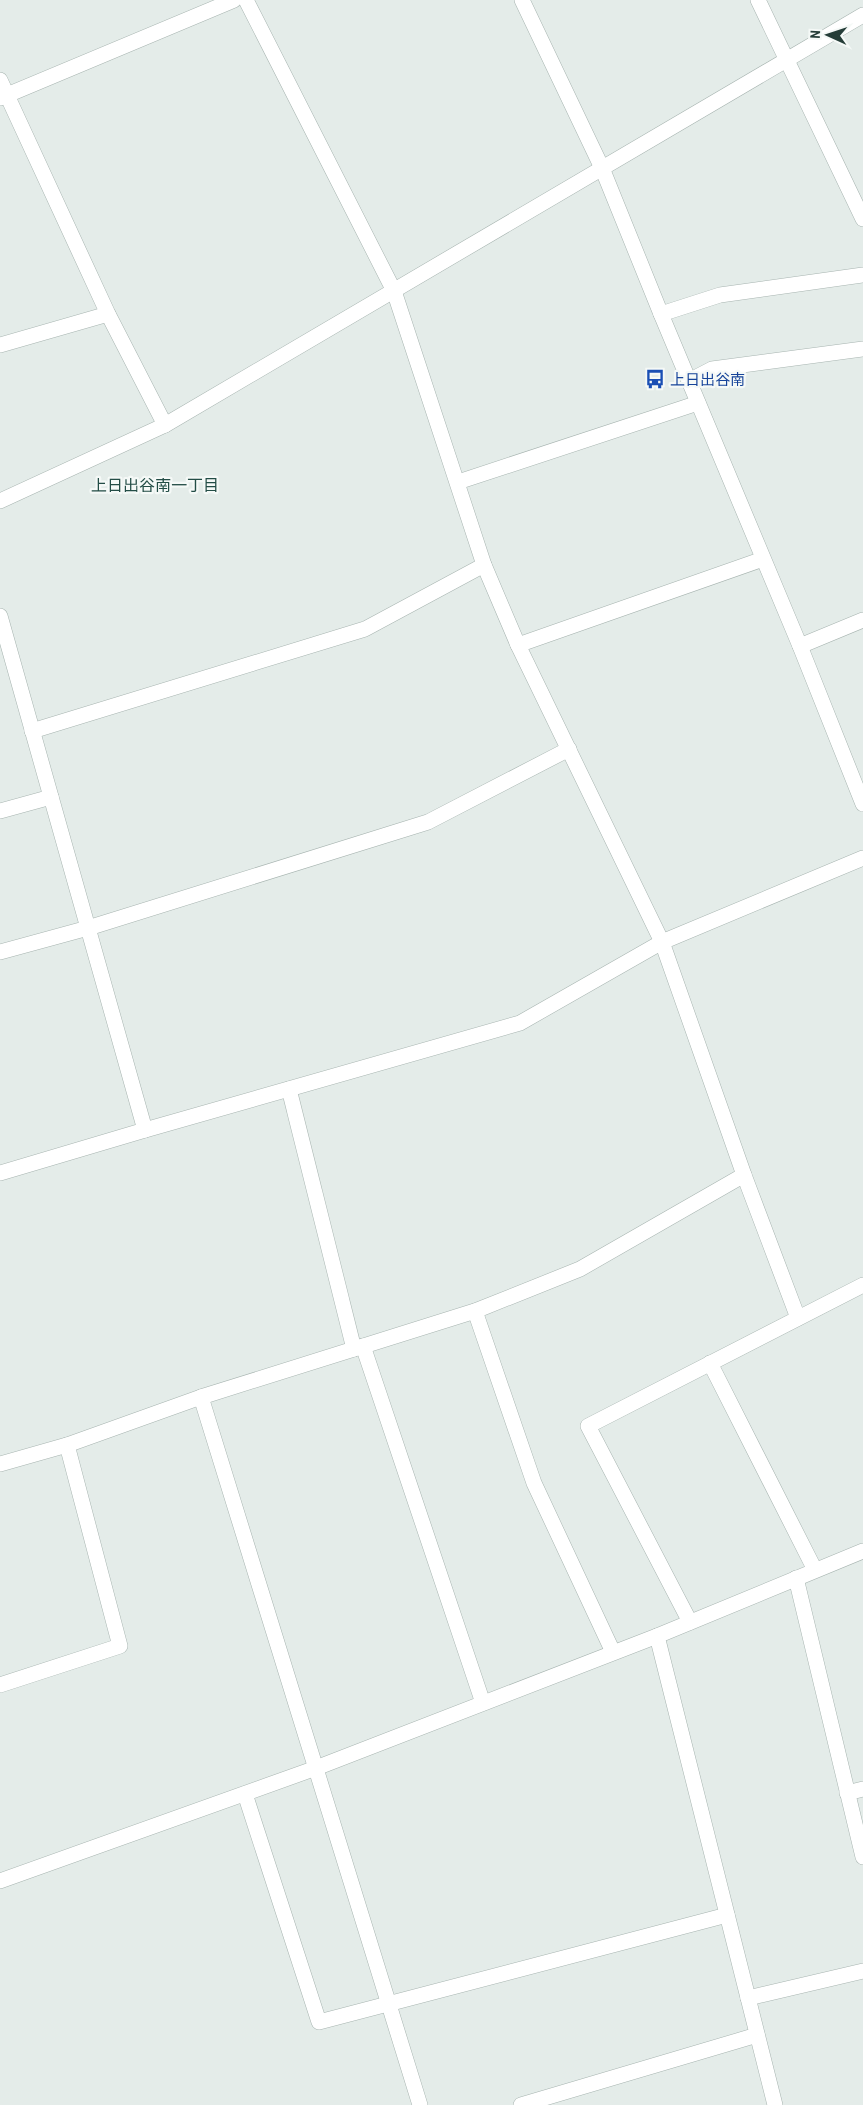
<svg xmlns="http://www.w3.org/2000/svg" width="863" height="2105" viewBox="0 0 863 2105" font-family="'Archivo Narrow','Noto Sans JP',sans-serif">
  <style>
    .lines { fill: none; stroke-linecap: round; stroke-linejoin: round }
    .service-casing { stroke: #a7b4b0; stroke-width: 16 }
    .minor-casing { stroke: #a7b4b0; stroke-width: 16 }
    .tertiary-casing { stroke: #a7b4b0; stroke-width: 16 }
    .service { stroke: #fff; stroke-width: 15 }
    .minor { stroke: #fff; stroke-width: 15 }
    .tertiary { stroke: #fff; stroke-width: 15 }
    .labels { text-anchor: middle; dominant-baseline: central; stroke-width: 4.5; stroke-linejoin: round; paint-order: stroke }
    .transit-label { font-size: 15px; fill: #164399; stroke: #f5f9f7; text-anchor: start }
    .neighbourhood-label { font-size: 16px; fill: #234d46; stroke: #f5f9f7 }
  </style>
  <rect width="100%" height="100%" fill="#e4ece9"/>
  <g class="lines">
    <defs>
      <g id="service">
        <polyline points="689,381 712,369 863,349"/>
        <polyline points="458,482 698,403"/>
        <polyline points="518,645 763,559"/>
        <polyline points="0,811 51,797"/>
      </g>
      <g id="minor">
        <polyline points="246,0 394,291 484,565 518,645 662,942 744,1175 798,1318"/>
        <polyline points="758,0 863,219"/>
        <polyline points="0,80 108,314 165,425"/>
        <polyline points="0,98 234,0"/>
        <polyline points="661,314 720,295 863,275"/>
        <polyline points="0,345 108,314"/>
        <polyline points="0,616 145,1130"/>
        <polyline points="800,646 863,620"/>
        <polyline points="32,731 365,629 484,565"/>
        <polyline points="0,952 88,928 428,822 569,749"/>
        <polyline points="289,1089 354,1349"/>
        <polyline points="0,1173 145,1130 520,1023 662,942 863,858"/>
        <polyline points="475,1311 534,1483 613,1652"/>
        <polyline points="363,1346 483,1703"/>
        <polyline points="710,1363 815,1570"/>
        <polyline points="201,1397 420,2105"/>
        <polyline points="0,1464 67,1445 201,1397 475,1311 580,1269 744,1175"/>
        <polyline points="796,1578 863,1857"/>
        <polyline points="690,1622 588,1426 863,1285"/>
        <polyline points="657,1636 775,2105"/>
        <polyline points="0,1685 120,1646 67,1445"/>
        <polyline points="847,1793 863,1789"/>
        <polyline points="245,1794 319,2022 727,1915"/>
        <polyline points="0,1881 316,1768 657,1636 863,1551"/>
        <polyline points="748,1998 863,1971"/>
        <polyline points="521,2105 757,2035"/>
      </g>
      <g id="tertiary">
        <polyline points="522,0 602,168 661,314 800,646 863,804"/>
        <polyline points="0,501 165,425 863,15"/>
      </g>
    </defs>
    <!-- service casing -->
    <use href="#service" class="service-casing"/>
    <!-- minor casing -->
    <use href="#minor" class="minor-casing"/>
    <!-- tertiary casing -->
    <use href="#tertiary" class="tertiary-casing"/>
    <!-- service -->
    <use href="#service" class="service"/>
    <!-- minor -->
    <use href="#minor" class="minor"/>
    <!-- tertiary -->
    <use href="#tertiary" class="tertiary"/>
  </g>
  <!-- icons -->
  <defs>
    <symbol id="bus-bare" viewBox="-9 -9 18 18"><path d="M-5-6H5V4H4V6H2V4H-2V6H-4V4H-5ZM-3.5-4V0h7V-4ZM-3.5 1.2v1.5H-2V1.2ZM2 1.2v1.5H3.5V1.2Z" fill="#1a4fb4" stroke="#f5f9f7" stroke-width="2.5" paint-order="stroke"/></symbol>
  </defs>
  <g fill-rule="evenodd">
    <use href="#bus-bare" x="641" y="365" width="28" height="28"/>
  </g>
  <g class="labels">
    <!-- transit labels -->
    <g class="transit-label">
      <text x="670" y="379">上日出谷南</text>
    </g>
    <!-- neighbourhood labels -->
    <g class="neighbourhood-label">
      <text x="155" y="485">上日出谷南一丁目</text>
    </g>
  </g>
  <!-- north arrow -->
  <g transform="translate(828 35) rotate(273)" stroke="#f5f9f7" stroke-width="4" paint-order="stroke">
  <path d="M0-4L9 19L0 12L-9 19Z" fill="#253d38"/>
  <text y="-8" font-size="14" font-weight="bold" text-anchor="middle" fill="#253d38">N</text>
  </g>
</svg>
